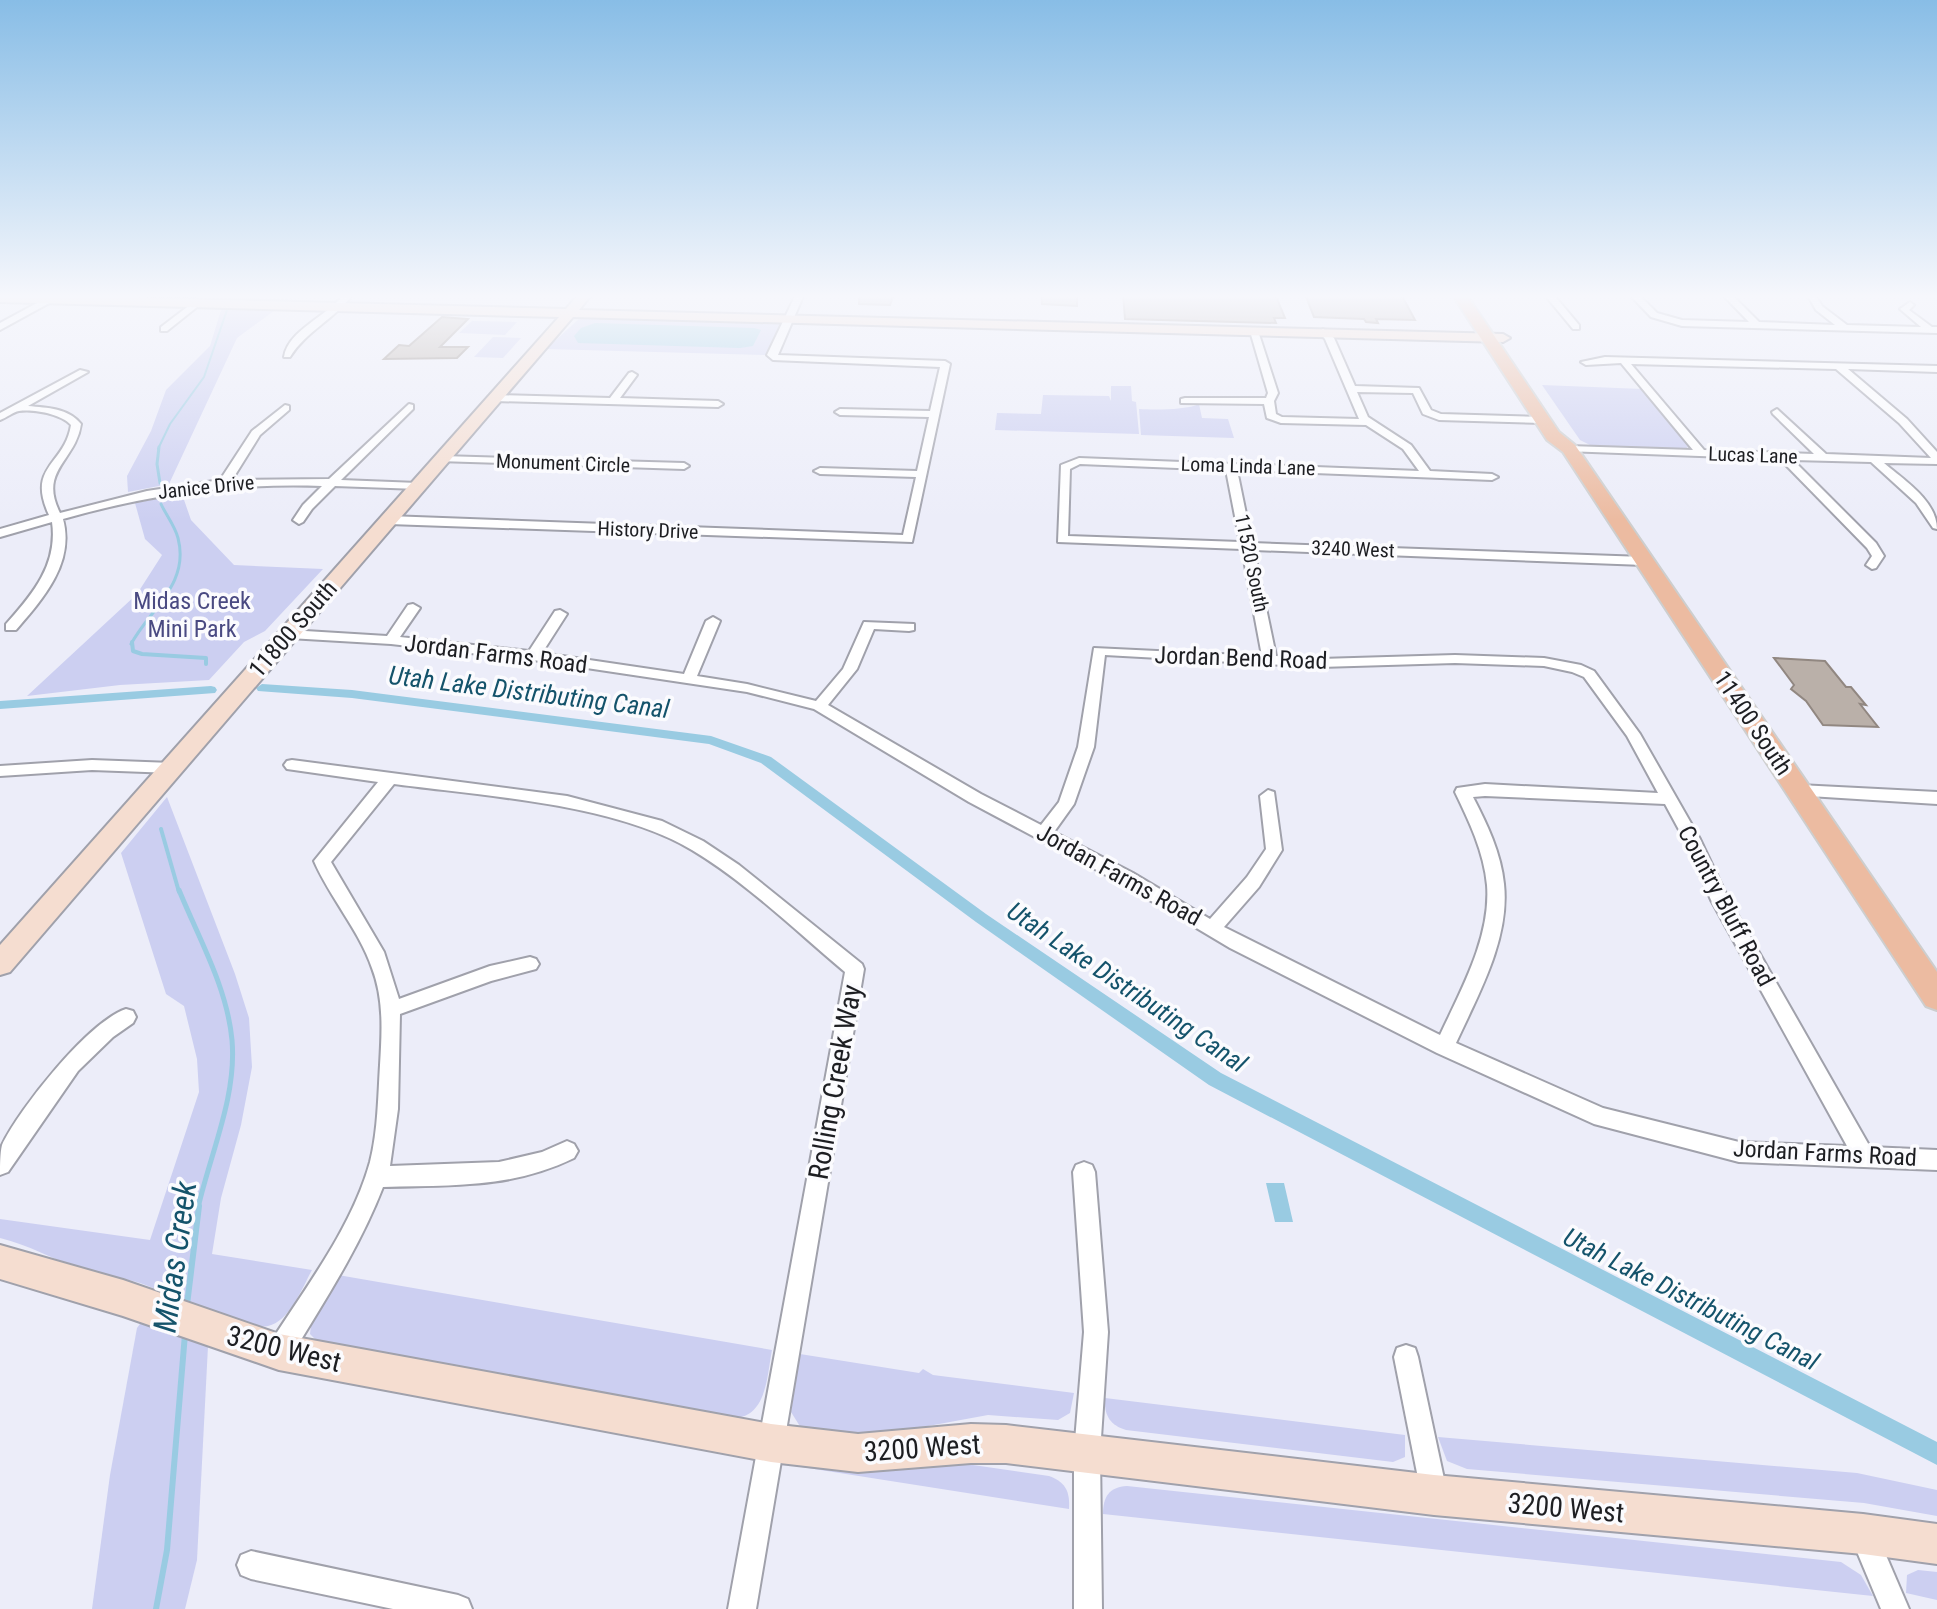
<svg xmlns="http://www.w3.org/2000/svg" width="1937" height="1609" viewBox="0 0 1937 1609" font-family="'Roboto Condensed',sans-serif">
  <style>
    .green { fill: #cccff1 }
    .water { fill: #99cbe2 }
    .lines { fill: none; stroke-linecap: round; stroke-linejoin: round }
    .stream-far4 { stroke: #99cbe2; stroke-width: 2 }
    .stream-far3 { stroke: #99cbe2; stroke-width: 3 }
    .stream-far2 { stroke: #99cbe2; stroke-width: 4 }
    .stream-far1 { stroke: #99cbe2; stroke-width: 5 }
    .stream { stroke: #99cbe2; stroke-width: 6 }
    .canal { fill: #99cbe2; fill-rule: evenodd }
    .building { fill: #bab0a9; stroke: #918781; stroke-width: 2 }
    .street-casing { stroke: #a0a1ab; stroke-width: 4 }
    .secondary-casing { stroke: #a0a1ab; stroke-width: 4 }
    .primary-casing { stroke: #cdcece; stroke-width: 4 }
    .street { fill: #fff; fill-rule: evenodd }
    .secondary { fill: #f5ddd0; fill-rule: evenodd }
    .primary { fill: #ecbba1; fill-rule: evenodd }
    .labels { text-anchor: middle; dominant-baseline: central; stroke-width: 7; stroke-linejoin: round; paint-order: stroke }
    .far-street-label { font-size: 20px; fill: #1d1e22; stroke: #fbfbfe }
    .park-label { font-size: 24px; fill: #4a4a82; stroke: #fbfbfe }
    .street-label { font-size: 24px; fill: #1d1e22; stroke: #fbfbfe }
    .water-label { font-size: 26px; font-style: italic; fill: #14536b; stroke: #fbfbfe }
    .near-street-label { font-size: 28px; fill: #1d1e22; stroke: #fbfbfe }
    .near-water-label { font-size: 32px; font-style: italic; fill: #14536b; stroke: #fbfbfe }
  </style>
  <rect width="100%" height="100%" fill="#ecedf9"/>
  <!-- green -->
  <g class="green">
    <polygon points="222,307 278,308 237,338 169,484 128,492 127,476 151,431 166,390 210,346"/>
    <polygon points="581,317 779,322 781,325 766,355 546,349"/>
    <polygon points="472,321 517,322 505,335 459,333"/>
    <polygon points="493,337 521,338 503,358 474,357"/>
    <polygon points="1542,385 1643,389 1689,446 1684,450 1594,447 1580,440"/>
    <polygon points="1111,386 1131,386 1132,401 1136,402 1139,434 995,430 997,413 1041,414 1043,395 1109,396 1111,401"/>
    <path d="M1199,404l3,14 26,1 6,19 -93,-3 -2,-26c15,1 48,1 60,-5z"/>
    <polygon points="182,494 191,520 234,565 323,569 265,631 244,642 209,680 120,685 27,696 137,594 162,555 145,539 135,503"/>
    <path d="M167,797l68,177 14,44 3,49 -11,58 -20,73 -9,56 100,16c-10,18 -22,51 -44,56 -25,6 -101,-34 -128,-43 -20,-6 -40,-8 -60,-14 -27,-10 -51,-24 -80,-31v-19l150,21 49,-148 -2,-33 -13,-53 -18,-12 -45,-141z"/>
    <path d="M338,1275l434,75c-5,25 -5,67 -38,68l-414,-74 -10,-10 1,-9z"/>
    <polygon points="142,1321 208,1346 197,1560 185,1609 92,1609 110,1475 137,1328"/>
    <polygon points="800,1354 919,1373 923,1369 933,1375 1074,1393 1070,1413 1058,1420 988,1415 901,1431 851,1435 801,1428 791,1412"/>
    <path d="M1105,1398l300,37v22l-12,5 -267,-32c-17,-5 -22,-16 -21,-32z"/>
    <polygon points="1438,1437 1857,1473 1937,1490 1937,1516 1864,1503 1467,1469 1447,1461"/>
    <path d="M952,1462l97,14c17,6 21,16 20,33l-274,-43z"/>
    <path d="M1127,1486l714,76 20,13 12,21 -770,-82c0,-17 6,-27 24,-28z"/>
    <polygon points="1918,1570 1937,1572 1937,1600 1906,1593 1907,1575"/>
  </g>
  <!-- water -->
  <g class="water">
    <polygon points="595,323 754,328 761,330 753,346 740,348 578,343 574,336 581,328"/>
    <polygon points="1266,1183 1284,1183 1293,1222 1275,1222"/>
  </g>
  <g class="lines">
    <!-- stream-far4 -->
    <g class="stream-far4">
      <polyline points="230,298 231,294"/>
      <polyline points="158,449 170,424 204,377 227,310"/>
    </g>
    <!-- stream-far3 -->
    <g class="stream-far3">
      <polyline points="159,447 157,464 160,483"/>
      <path d="M131,644c19,-35 59,-60 47,-106 -3,-12 -12,-23 -17,-34"/>
    </g>
    <!-- stream-far2 -->
    <g class="stream-far2">
      <polyline points="132,642 133,651 142,654 206,658 206,664"/>
      <polyline points="161,829 179,892"/>
    </g>
    <!-- stream-far1 -->
    <path class="stream-far1" d="M179,890c20,49 48,97 53,150 5,57 -22,114 -34,168"/>
    <!-- stream -->
    <g class="stream">
      <polyline points="187,1305 199,1206"/>
      <polyline points="156,1609 167,1550 185,1334"/>
    </g>
    <!-- canal -->
    <g class="canal">
      <polygon points="262,684 352,690 711,736 771,757 986,914 1221,1073 1937,1442 1937,1465 1209,1085 976,922 761,763 709,744 352,698 258,691 256,688"/>
      <polygon points="211,686 215,687 217,690 215,693 0,709 0,701"/>
    </g>
  </g>
  <!-- building -->
  <g class="building">
    <polygon points="859,294 894,294 890,305 859,304"/>
    <polygon points="1042,294 1077,294 1077,306 1042,304"/>
    <polygon points="1123,294 1275,294 1285,318 1274,318 1276,323 1125,319"/>
    <polygon points="1305,294 1401,294 1415,320 1376,319 1378,323 1366,322 1364,319 1314,317"/>
    <polygon points="442,317 468,319 440,347 468,347 457,358 384,359 399,345 409,346"/>
    <polygon points="1774,658 1825,661 1846,687 1851,687 1866,705 1860,704 1878,727 1823,725 1806,701 1791,689 1794,685"/>
  </g>
  <g class="lines">
    <defs>
      <g id="street">
        <path d="M344,294h9c-18,25 -47,37 -63,63h-6c4,-27 44,-41 60,-63z"/>
        <polygon points="796,294 804,294 778,355 945,361 950,364 912,542 389,524 383,520 389,516 903,535 916,477 820,474 814,471 820,468 917,471 929,417 840,415 835,412 840,409 930,411 940,367 773,360 767,355"/>
        <polygon points="1544,294 1553,294 1579,325 1579,329 1573,329"/>
        <polygon points="1629,294 1638,294 1657,313 1682,320 1749,322 1722,294 1731,294 1759,322 1835,325 1816,310 1807,294 1815,294 1822,306 1847,325 1921,327 1900,309 1910,302 1914,305 1909,310 1932,327 1937,327 1937,333 1682,326 1651,317"/>
        <polygon points="50,296 54,299 53,301 0,330 0,323"/>
        <polygon points="195,301 202,303 167,331 161,331 161,327"/>
        <path d="M1254,328l4,3 20,62 -4,8 2,13 6,3 77,2 -34,-80 -6,-7 4,-3 11,9 21,48 64,2 12,22 10,4 102,3 5,3 -5,3 -104,-3 -16,-6 -10,-21 -56,-1 11,25 43,28 19,26 62,3 6,3 -6,3 -255,-10 15,73 392,14 6,4 -6,4 -390,-15 22,106 44,3 135,-4 89,3 37,7 13,6 46,63 60,105 28,59 142,249 67,3v20l-198,-8 -145,-38 -157,-71 -207,-105 -109,-65 -152,-81 -155,-93 -67,-17 -214,-32 -142,-16 -102,-6 -7,-4 7,-4 98,6 21,-31 5,-1 7,4 -20,29 129,14 26,-40 5,-1 7,4 -25,39 142,21 22,-53 7,-4 7,4 -23,55 50,8 69,17 27,-32 21,-47 50,2v6l-5,1 -35,-2 -17,40 -29,36 153,89 60,31 18,-23 19,-55 16,-99 168,8 -20,-107 -184,-7 3,-77 18,-7 340,13 -16,-22 -37,-24 -85,-2 -14,-5 -3,-14 -83,-1v-4l4,-1h81l2,-5 -18,-62zM1080,464l146,6 14,72 -172,-6 2,-67zM1105,655l215,12 135,-4 89,3 28,6 12,5 43,59 31,57 -173,-9 -28,4 -2,4c14,29 29,60 32,93 4,52 -26,105 -47,150l-216,-108 35,-40 23,-37 -8,-58 -6,-2 -8,6 6,53 -19,28 -37,42 -77,-46 -79,-41 20,-28 20,-57zM1485,796l180,8 19,35 27,61 136,246 -108,-4 -136,-34 -147,-65c22,-48 54,-104 48,-159 -3,-31 -17,-60 -31,-87z"/>
        <path d="M1605,357l332,9v6l-89,-3 59,50 30,33v12l-53,-1c20,17 53,38 53,66l-4,-1 -17,-25 -45,-41 -78,-2 83,83 8,13 -8,12 -4,1 -6,-4 6,-9 -5,-8 -87,-89 -215,-8 -1,-2 5,-3 124,4 -72,-87 -35,2 -5,-3zM1631,364l205,5 63,54 32,35 -105,-4 -49,-45 -5,3 1,2 41,40 -110,-4z"/>
        <path d="M80,370l8,2 -60,34c20,2 40,2 53,18 -5,37 -43,46 -21,89l87,-22 73,-11 32,-49 33,-26 4,1v4l-29,25 -28,45 97,-1 80,-75 4,1v4l-72,71 77,3 6,3 -6,3 -83,-3 -23,23 -9,13 -4,2 -6,-4 10,-15 19,-19c-91,-3 -171,8 -259,33 12,44 -20,80 -47,111h-10v-6c27,-30 52,-60 46,-102l-52,15v-8l49,-14c-23,-49 16,-50 22,-90 -10,-11 -37,-16 -52,-14 -6,1 -13,7 -19,9v-7z"/>
        <polygon points="632,372 637,375 620,398 718,401 723,404 718,407 495,401 490,398 495,395 610,398 629,373"/>
        <polygon points="442,456 684,463 689,466 684,469 438,461 438,457"/>
        <polygon points="92,760 172,763 180,768 172,773 92,770 0,776 0,766"/>
        <path d="M292,760l275,36 95,25 41,20 36,24 123,99 2,5 -108,640h-28l117,-637c-49,-41 -98,-89 -153,-122 -78,-47 -209,-54 -298,-66l-63,78 53,90 15,47 91,-33 40,-9 6,2 3,5 -3,5 -45,12 -91,33 -2,95 -8,57 109,-4 43,-10 25,-11 7,3 4,7 -4,7c-64,31 -122,27 -191,29 -24,62 -61,118 -95,174l-9,3 -9,-3 -3,-9 3,-9c36,-56 82,-116 100,-181 8,-32 8,-65 10,-97 2,-33 4,-66 -8,-97 -13,-38 -42,-70 -58,-107l64,-79 -91,-13 -3,-4 3,-4z"/>
        <polygon points="1799,785 1937,792 1937,804 1793,795 1791,791 1793,787"/>
        <path d="M126,1009l7,2 3,6 -3,6 -20,14 -35,34 -70,101 -8,3c0,-9 0,-22 2,-30 18,-37 86,-123 124,-136z"/>
        <polygon points="1084,1162 1092,1165 1095,1172 1108,1332 1100,1453 1102,1609 1074,1609 1074,1453 1084,1332 1073,1172 1076,1165"/>
        <polygon points="1406,1345 1415,1348 1418,1357 1447,1493 1443,1502 1434,1506 1425,1502 1421,1493 1394,1357 1397,1348"/>
        <polygon points="1863,1522 1873,1525 1909,1609 1881,1609 1850,1535 1853,1525"/>
        <polygon points="251,1551 458,1595 468,1599 472,1609 393,1609 251,1579 241,1575 237,1565 241,1555"/>
      </g>
      <g id="secondary">
        <polygon points="0,294 566,309 579,294 592,294 579,310 1503,334 1510,338 1503,342 573,317 10,972 0,975 0,945 559,317 0,302"/>
        <polygon points="0,1245 123,1280 279,1334 771,1424 858,1434 971,1424 1006,1425 1434,1475 1863,1514 1937,1524 1937,1564 1863,1554 1434,1515 1006,1463 971,1463 858,1472 771,1462 279,1370 123,1316 0,1279"/>
      </g>
      <polygon id="primary" points="1452,294 1466,294 1559,432 1575,445 1937,972 1937,1010 1926,1006 1563,452 1547,440"/>
    </defs>
    <!-- street casing -->
    <use href="#street" class="street-casing"/>
    <!-- secondary casing -->
    <use href="#secondary" class="secondary-casing"/>
    <!-- primary casing -->
    <use href="#primary" class="primary-casing"/>
    <!-- street -->
    <use href="#street" class="street"/>
    <!-- secondary -->
    <use href="#secondary" class="secondary"/>
    <!-- primary -->
    <use href="#primary" class="primary"/>
  </g>
  <!-- sky -->
  <linearGradient id="sky" x2="0" y2="1"><stop stop-color="#88bde6"/><stop offset="0.57" stop-color="#f6f7fc"/><stop offset="1" stop-color="#f6f7fc" stop-opacity="0"/></linearGradient>
  <rect width="1937" height="520" fill="url(#sky)"/>
  <g class="labels">
    <!-- far-street labels -->
    <g class="far-street-label">
      <text transform="translate(1753 455) rotate(2)">Lucas Lane</text>
      <text transform="translate(563 463) rotate(2)">Monument Circle</text>
      <text transform="translate(1248 466) rotate(2)">Loma Linda Lane</text>
      <text transform="translate(206 487) rotate(-6)">Janice Drive</text>
      <text transform="translate(648 530) rotate(2)">History Drive</text>
      <text transform="translate(1353 549) rotate(2)">3240 West</text>
      <text transform="translate(1252 563) rotate(78)">11520 South</text>
    </g>
    <!-- park labels -->
    <g class="park-label">
      <text x="192" y="601">Midas Creek<tspan x="192" dy="28">Mini Park</tspan></text>
    </g>
    <!-- street labels -->
    <g class="street-label">
      <text transform="translate(293 629) rotate(-49)">11800 South</text>
      <text transform="translate(496 654) rotate(7)">Jordan Farms Road</text>
      <text transform="translate(1241 658) rotate(2)">Jordan Bend Road</text>
      <text transform="translate(1753 723) rotate(56)">11400 South</text>
      <text transform="translate(1119 875) rotate(29)">Jordan Farms Road</text>
      <text transform="translate(1726 906) rotate(62)">Country Bluff Road</text>
      <text transform="translate(1825 1153) rotate(3)">Jordan Farms Road</text>
    </g>
    <!-- water labels -->
    <g class="water-label">
      <text transform="translate(529 692) rotate(7)">Utah Lake Distributing Canal</text>
      <text transform="translate(1127 987) rotate(34)">Utah Lake Distributing Canal</text>
      <text transform="translate(1691 1299) rotate(27)">Utah Lake Distributing Canal</text>
    </g>
    <!-- near-street labels -->
    <g class="near-street-label">
      <text transform="translate(835 1082) rotate(-80)">Rolling Creek Way</text>
      <text transform="translate(284 1349) rotate(14)">3200 West</text>
      <text transform="translate(922 1448) rotate(-4)">3200 West</text>
      <text transform="translate(1566 1508) rotate(5)">3200 West</text>
    </g>
    <!-- near-water labels -->
    <g class="near-water-label">
      <text transform="translate(175 1257) rotate(-82)">Midas Creek</text>
    </g>
  </g>
</svg>
